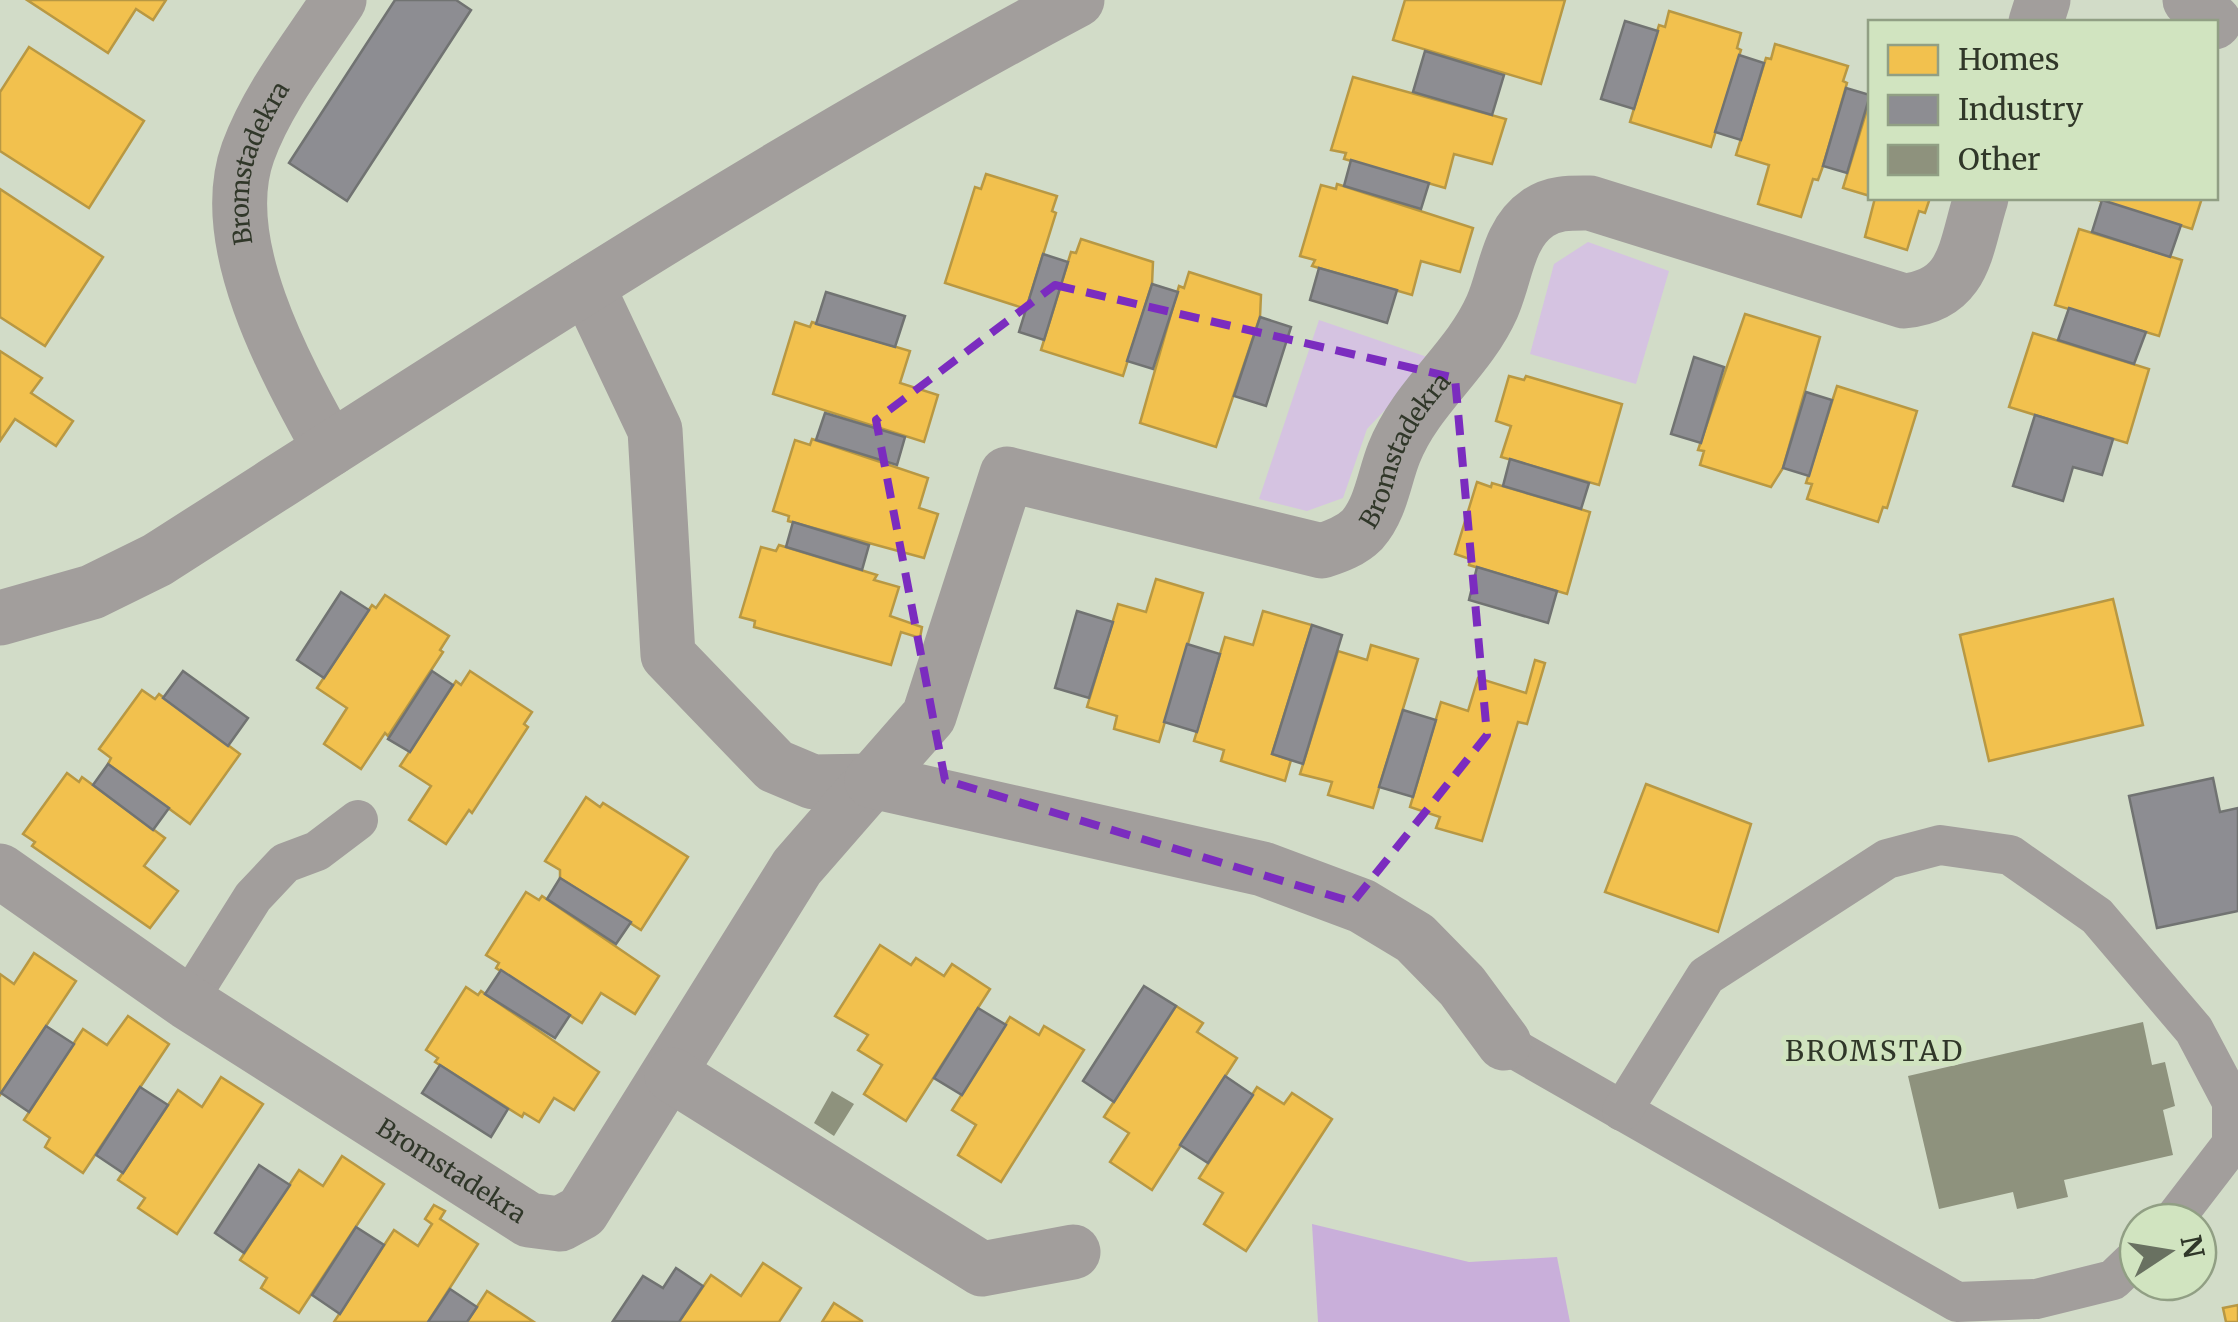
<svg xmlns="http://www.w3.org/2000/svg" width="2238" height="1322" viewBox="0 0 2238 1322" font-family="Merriweather,serif">
  <style>
    .green { fill: #d5c3e1 }
    .forest { fill: #c9afda }
    .homes { fill: #f2c14e; stroke: #b89843; stroke-width: 2.5 }
    .industry { fill: #8d8d92; stroke: #717372; stroke-width: 2.5 }
    .building { fill: #8e927d }
    .lines { fill: none; stroke-linecap: round; stroke-linejoin: round }
    .service { stroke: #a29e9c; stroke-width: 40 }
    .minor { stroke: #a29e9c; stroke-width: 55 }
    .marked { fill: none; stroke: #7b2cbf; stroke-width: 8; stroke-dasharray: 20 12; stroke-linejoin: round }
    .labels { text-anchor: middle; dominant-baseline: central; stroke-width: 10; stroke-linejoin: round; paint-order: stroke }
    .street-label { font-size: 25px; fill: #303729; stroke: #d1e4c0 }
    .neighbourhood-label { font-size: 28px; letter-spacing: 2.5px; fill: #303729; stroke: #d1e4c0 }
  </style>
  <rect width="100%" height="100%" fill="#d2dcc8"/>
  <!-- green -->
  <g class="green">
    <polygon points="1588,242 1669,271 1636,384 1530,354 1554,264"/>
    <polygon points="1319,320 1433,359 1367,429 1343,498 1307,511 1259,499"/>
  </g>
  <!-- forest -->
  <polygon class="forest" points="1312,1224 1469,1262 1557,1257 1570,1322 1318,1322"/>
  <!-- homes -->
  <g class="homes">
    <polygon points="27,0 166,0 153,20 136,9 108,53"/>
    <polygon points="1405,0 1565,0 1541,84 1393,40"/>
    <polygon points="1669,11 1741,33 1737,48 1741,50 1711,147 1630,122 1659,25 1665,27"/>
    <polygon points="1775,44 1848,66 1843,81 1847,83 1823,166 1818,180 1813,179 1801,217 1758,204 1769,165 1736,155 1766,58 1771,59"/>
    <polygon points="29,47 144,121 89,208 0,151 0,92"/>
    <polygon points="1353,77 1506,119 1492,164 1454,154 1445,188 1344,159 1346,153 1331,150"/>
    <polygon points="1870,100 1870,196 1843,188"/>
    <polygon points="986,174 1057,196 1052,211 1056,213 1026,309 945,283 975,187 981,189"/>
    <polygon points="1337,184 1473,228 1460,272 1421,261 1412,295 1312,266 1315,260 1300,256 1321,185 1336,189"/>
    <polygon points="0,189 103,257 45,346 0,317"/>
    <polygon points="1875,198 1930,198 1925,213 1919,211 1907,250 1865,237"/>
    <polygon points="2092,198 2202,198 2192,229"/>
    <polygon points="2079,229 2182,260 2159,336 2055,305"/>
    <polygon points="1081,239 1153,262 1152,284 1123,376 1041,350 1071,252 1076,253"/>
    <polygon points="1189,272 1261,295 1260,317 1216,447 1140,423 1179,286 1184,288"/>
    <polygon points="1745,314 1820,337 1783,468 1771,487 1700,465 1704,451 1698,450"/>
    <polygon points="795,322 810,327 812,322 910,351 900,383 938,395 924,442 773,394"/>
    <polygon points="2033,333 2149,369 2127,443 2009,407"/>
    <polygon points="0,351 42,378 31,393 73,421 56,446 15,419 0,441"/>
    <polygon points="1509,376 1524,380 1526,376 1622,404 1599,485 1501,457 1511,426 1496,421"/>
    <polygon points="1837,386 1917,411 1887,508 1883,507 1878,522 1807,499 1812,484 1806,483"/>
    <polygon points="812,439 928,478 919,508 938,514 924,558 788,521 789,516 773,511 795,440 810,445"/>
    <polygon points="1477,482 1491,487 1492,483 1590,512 1567,594 1469,565 1470,559 1455,554"/>
    <polygon points="779,545 877,575 874,580 899,587 890,616 922,627 920,638 901,632 891,665 754,627 755,621 740,617 761,547 776,551"/>
    <polygon points="1156,579 1203,593 1159,742 1114,729 1117,716 1087,707 1118,604 1146,612"/>
    <polygon points="385,595 449,636 440,650 443,652 388,736 385,733 361,769 324,744 347,708 317,688 372,605 376,608"/>
    <polygon points="2113,599 2143,725 1989,761 1960,635"/>
    <polygon points="1263,611 1312,625 1272,754 1291,760 1285,781 1221,761 1224,750 1194,741 1225,637 1253,645"/>
    <polygon points="1371,645 1418,659 1373,808 1328,795 1332,782 1300,774 1338,651 1367,660"/>
    <polygon points="1535,660 1545,663 1527,724 1518,722 1482,841 1436,828 1440,817 1410,807 1441,702 1468,711 1478,678 1526,693"/>
    <polygon points="470,671 532,712 524,724 528,727 472,813 469,810 446,844 409,820 431,786 400,766 456,681 461,685"/>
    <polygon points="142,690 155,699 159,694 240,754 190,824 108,764 111,758 99,749"/>
    <polygon points="67,773 79,782 82,777 165,838 144,866 178,891 150,928 32,846 35,842 23,834"/>
    <polygon points="1646,784 1751,824 1718,932 1605,892"/>
    <polygon points="586,797 600,807 603,803 688,857 641,930 560,878 560,870 545,861"/>
    <polygon points="526,892 539,900 542,896 659,976 635,1014 601,993 582,1023 496,968 499,963 486,955"/>
    <polygon points="880,945 911,965 916,958 944,976 952,964 990,989 906,1121 864,1094 882,1065 858,1050 868,1035 835,1016"/>
    <polygon points="34,953 76,981 0,1095 0,974 14,984"/>
    <polygon points="466,987 478,995 481,991 599,1072 574,1110 554,1098 539,1122 524,1113 522,1117 435,1062 438,1058 426,1050"/>
    <polygon points="1176,1006 1203,1023 1197,1032 1237,1058 1152,1190 1110,1162 1129,1133 1104,1117"/>
    <polygon points="128,1016 169,1044 83,1173 45,1147 50,1138 24,1120 83,1029 107,1045"/>
    <polygon points="1010,1017 1039,1035 1044,1026 1084,1050 1001,1182 958,1155 976,1125 952,1110"/>
    <polygon points="221,1077 263,1104 177,1234 138,1208 145,1198 118,1180 178,1090 202,1107"/>
    <polygon points="1257,1087 1284,1104 1292,1093 1332,1119 1246,1251 1204,1224 1223,1193 1199,1178"/>
    <polygon points="342,1156 384,1184 299,1313 261,1288 267,1278 240,1260 299,1170 323,1186"/>
    <polygon points="434,1205 445,1211 440,1219 478,1244 428,1322 334,1322 394,1230 418,1246 432,1224 425,1219"/>
    <polygon points="763,1263 801,1288 779,1322 679,1322 711,1275 741,1296"/>
    <polygon points="487,1291 534,1322 467,1322"/>
    <polygon points="834,1303 862,1321 862,1322 822,1322"/>
    <polygon points="2238,1305 2238,1322 2226,1322 2223,1308"/>
  </g>
  <!-- industry -->
  <g class="industry">
    <polygon points="395,0 456,0 471,10 347,201 289,163"/>
    <polygon points="1625,21 1658,31 1634,109 1601,99"/>
    <polygon points="1425,51 1504,75 1492,115 1413,92"/>
    <polygon points="1739,55 1764,63 1741,140 1715,132"/>
    <polygon points="1846,88 1870,95 1847,173 1823,166"/>
    <polygon points="1351,160 1429,183 1421,209 1344,186"/>
    <polygon points="2102,200 2181,225 2170,257 2092,232"/>
    <polygon points="1043,254 1068,262 1044,340 1019,332"/>
    <polygon points="1319,268 1397,290 1387,323 1310,300"/>
    <polygon points="1152,284 1178,292 1153,369 1127,361"/>
    <polygon points="826,292 905,316 895,347 816,324"/>
    <polygon points="2069,308 2146,332 2134,364 2058,340"/>
    <polygon points="1260,317 1291,327 1266,406 1234,396"/>
    <polygon points="1694,357 1724,367 1701,443 1671,434"/>
    <polygon points="1806,392 1832,400 1809,476 1783,468"/>
    <polygon points="825,413 905,437 897,465 816,440"/>
    <polygon points="2035,415 2113,439 2102,475 2073,467 2063,501 2013,486"/>
    <polygon points="1510,459 1589,483 1581,509 1503,486"/>
    <polygon points="793,522 869,545 862,570 786,547"/>
    <polygon points="1477,567 1557,591 1548,623 1469,600"/>
    <polygon points="341,592 369,610 324,678 297,660"/>
    <polygon points="1077,611 1113,622 1089,698 1055,688"/>
    <polygon points="1312,625 1342,635 1303,764 1272,754"/>
    <polygon points="1187,644 1220,654 1197,732 1164,722"/>
    <polygon points="183,671 248,718 228,746 163,698"/>
    <polygon points="432,671 453,685 410,752 388,739"/>
    <polygon points="1403,710 1436,720 1413,797 1379,787"/>
    <polygon points="108,764 169,808 153,830 93,785"/>
    <polygon points="2213,778 2220,812 2238,808 2238,911 2157,928 2129,796"/>
    <polygon points="560,878 631,922 616,944 547,899"/>
    <polygon points="501,970 570,1015 555,1038 485,994"/>
    <polygon points="1144,986 1176,1006 1114,1102 1083,1081"/>
    <polygon points="978,1008 1006,1025 962,1095 934,1078"/>
    <polygon points="46,1026 74,1044 29,1112 1,1093"/>
    <polygon points="440,1065 508,1109 491,1137 422,1093"/>
    <polygon points="1225,1076 1253,1095 1208,1163 1180,1145"/>
    <polygon points="140,1087 168,1105 123,1173 96,1155"/>
    <polygon points="259,1165 290,1185 244,1253 215,1233"/>
    <polygon points="356,1227 384,1245 340,1314 312,1295"/>
    <polygon points="676,1268 703,1286 679,1322 613,1321 643,1276 663,1288"/>
    <polygon points="450,1289 477,1307 467,1322 428,1322"/>
  </g>
  <!-- building -->
  <g class="building">
    <polygon points="2143,1022 2152,1065 2165,1062 2175,1106 2163,1110 2173,1155 2064,1180 2068,1197 2017,1209 2013,1192 1939,1209 1908,1076"/>
    <polygon points="832,1091 854,1104 834,1136 814,1123"/>
  </g>
  <g class="lines">
    <!-- service -->
    <g class="service">
      <polyline points="187,1002 253,897 285,863 317,851 358,820"/>
      <polyline points="1504,1043 1957,1302 2036,1299 2113,1280 2138,1256"/>
      <polyline points="1622,1111 1706,976 1887,859 1940,845 2010,855 2097,916 2194,1030 2232,1102 2232,1144 2172,1222"/>
    </g>
    <!-- minor -->
    <g class="minor">
      <polyline points="2190,0 2214,22"/>
      <polyline points="2036,22 2043,0"/>
      <polyline points="587,286 655,430 668,655 775,766 813,782 872,781"/>
      <path id="s1" d="M330,449c-43,-78 -115,-206 -82,-297 20,-55 59,-103 91,-152"/>
      <path d="M0,618l92,-26 65,-32c302,-193 603,-392 920,-560"/>
      <path id="s2" d="M0,871l187,131 342,218 31,4 22,-12 215,-345 75,-86"/>
      <path id="s3" d="M1504,1043l-42,-57 -47,-48 -53,-32 -99,-37 -391,-88 57,-65 78,-242 315,77c15,-5 29,-10 40,-21 19,-21 22,-52 32,-77 22,-56 74,-92 98,-146 14,-31 15,-73 46,-94 16,-11 34,-10 52,-10l314,98c62,-6 61,-53 77,-103"/>
      <polyline points="672,1075 982,1269 1073,1252"/>
    </g>
  </g>
  <!-- marked area -->
  <path class="marked" d="M1055,285l400,93 32,357 -134,167 -408,-122 -69,-360z"/>
  <g class="labels">
    <!-- street labels -->
    <g class="street-label">
      <text stroke="none"><textPath href="#s1" startOffset="308">Bromstadekra</textPath></text>
      <text stroke="none"><textPath href="#s3" startOffset="1508">Bromstadekra</textPath></text>
      <text stroke="none"><textPath href="#s2" startOffset="542">Bromstadekra</textPath></text>
    </g>
    <!-- neighbourhood labels -->
    <g class="neighbourhood-label">
      <text x="1875" y="1051">BROMSTAD</text>
    </g>
  </g>
  <!-- legend -->
  <rect x="1868" y="20" width="350" height="180" fill="#d1e4c0" stroke="#919f84" stroke-width="2.5"/>
  <rect x="1888" y="45" width="50" height="30" fill="#f2c14e" stroke="#919f84" stroke-width="2.5"/>
  <text x="1958" y="70" font-size="30" fill="#303729">Homes</text>
  <rect x="1888" y="95" width="50" height="30" fill="#8d8d92" stroke="#919f84" stroke-width="2.5"/>
  <text x="1958" y="120" font-size="30" fill="#303729">Industry</text>
  <rect x="1888" y="145" width="50" height="30" fill="#8e927d" stroke="#919f84" stroke-width="2.5"/>
  <text x="1958" y="170" font-size="30" fill="#303729">Other</text>
  <!-- north arrow -->
  <g transform="translate(2168 1252) rotate(78)"><circle r="48" fill="#d1e4c0" stroke="#919f84" stroke-width="2.5"/>
  <path d="M0-8L18 38L0 25L-18 38Z" fill="#697161"/>
  <text y="-15" font-size="28" font-weight="bold" text-anchor="middle" fill="#303729">N</text>
  </g>
</svg>
